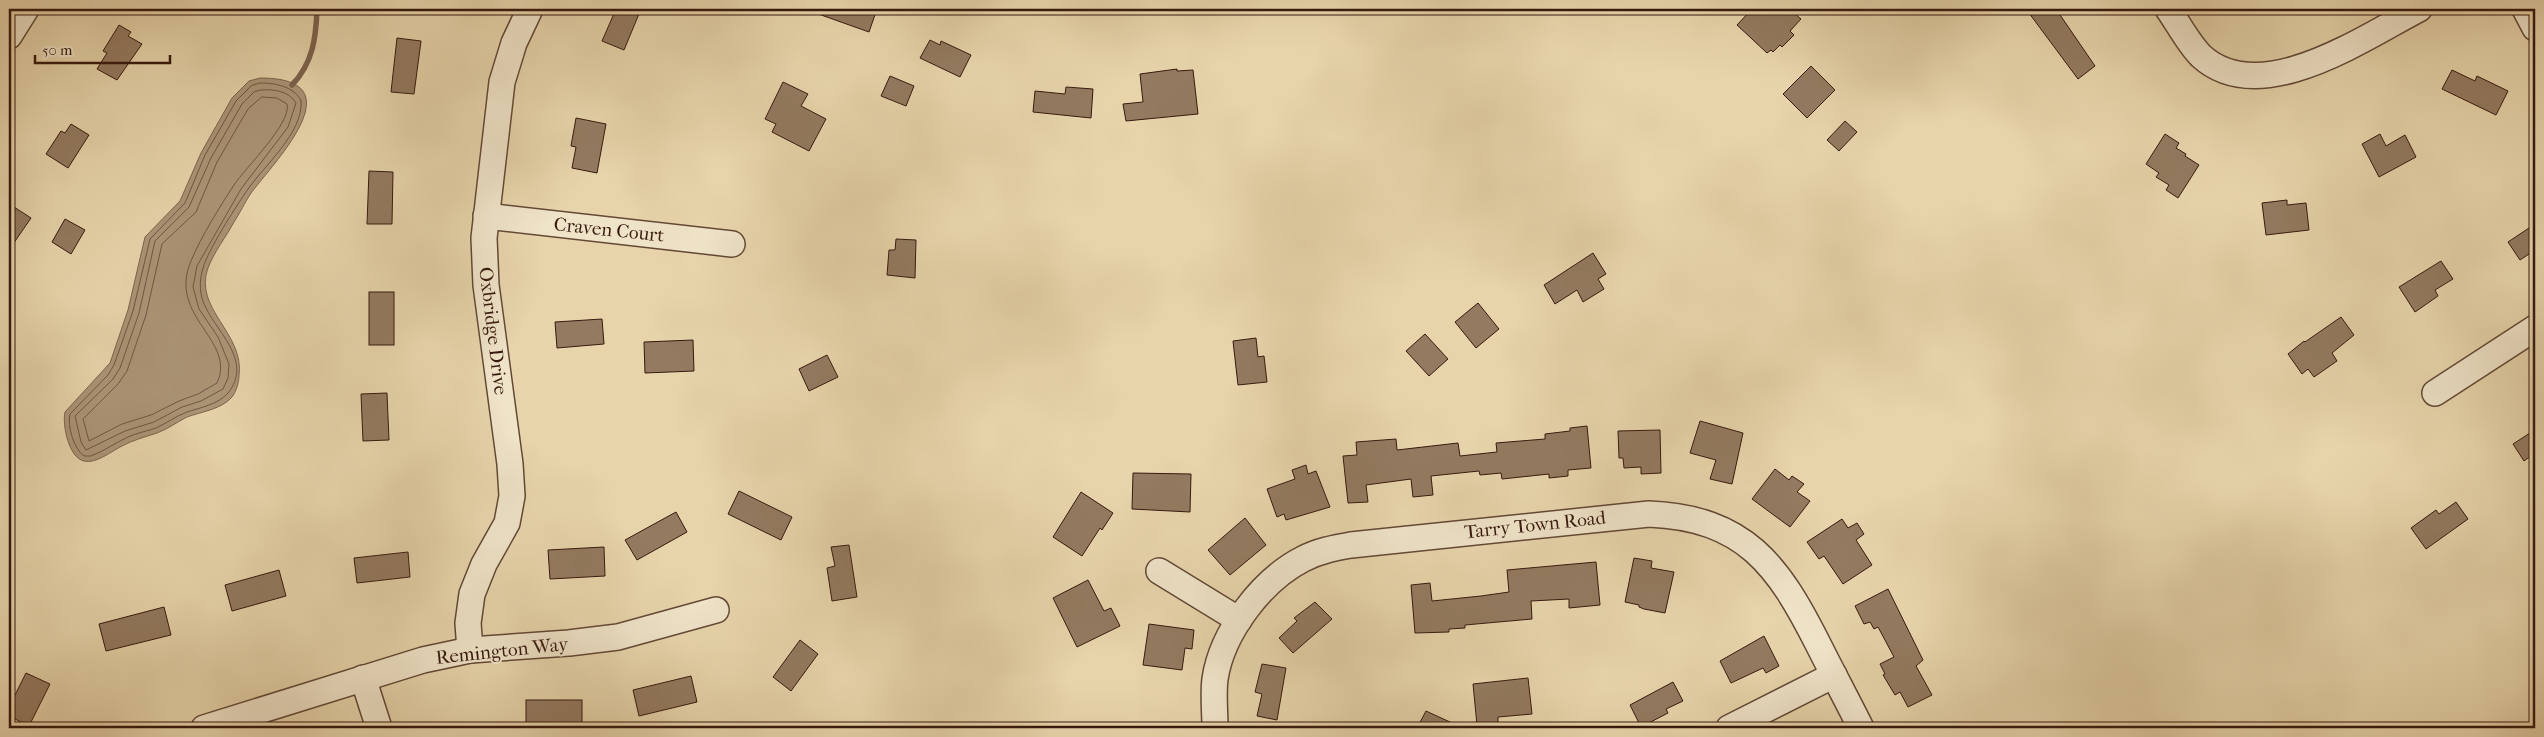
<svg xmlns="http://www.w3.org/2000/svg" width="2544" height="737" viewBox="0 0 2544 737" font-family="'IM FELL French Canon',serif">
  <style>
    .water { fill: #ab9476; stroke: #7d634d }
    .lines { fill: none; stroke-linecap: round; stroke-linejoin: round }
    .shore { stroke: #715642; stroke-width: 1 }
    .stream { stroke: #7d634d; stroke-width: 5.5 }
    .building { fill: #937a60; stroke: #37190f }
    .minor-casing { stroke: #634836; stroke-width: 28 }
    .minor { stroke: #efe3c8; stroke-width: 25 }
    .labels { text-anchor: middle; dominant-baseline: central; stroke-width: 4; stroke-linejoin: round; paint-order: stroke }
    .street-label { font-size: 19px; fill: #37190f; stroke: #efe3c8 }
  </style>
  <rect width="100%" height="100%" fill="#e7d4ab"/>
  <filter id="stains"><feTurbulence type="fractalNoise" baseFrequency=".004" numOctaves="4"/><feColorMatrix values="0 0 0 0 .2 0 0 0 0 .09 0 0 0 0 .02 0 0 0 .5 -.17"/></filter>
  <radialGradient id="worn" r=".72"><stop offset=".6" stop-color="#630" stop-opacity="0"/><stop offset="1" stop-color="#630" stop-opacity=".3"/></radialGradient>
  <!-- water -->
  <path class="water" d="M260,78c97,0 16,82 -9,115 -6,9 -11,20 -17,29 -8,15 -20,30 -26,46 -15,41 37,65 31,108 0,6 -3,16 -7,21 -10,12 -31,15 -45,20 -10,5 -19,12 -30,16 -12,4 -24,7 -35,13 -10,5 -26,18 -38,15 -15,-3 -22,-36 -19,-49l45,-49 18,-53 17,-73 35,-36 21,-48 31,-55 17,-17z"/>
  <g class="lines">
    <!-- shore -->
    <g class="shore">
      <path d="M260,83c16,0 32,3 41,17 3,33 -38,66 -55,92 -11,16 -38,58 -43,76 -4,13 -4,27 3,40 12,25 47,54 22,85 -9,11 -29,15 -41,19 -11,4 -20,11 -31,16 -9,3 -19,5 -28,9 -13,6 -24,14 -37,19h-7c-10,-7 -17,-30 -14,-42l38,-39 6,-10 19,-54 17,-72 35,-36 20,-48 31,-54 15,-15z"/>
      <path d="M261,90c13,-1 28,1 35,13l-8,24 -47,62 -44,77 -4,21 6,22 19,28 11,27 -1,14 -5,11 -22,12 -19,6 -28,15 -29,9 -39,19 -5,-8 -6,-26 38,-37 7,-11 19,-55 16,-72 34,-34 22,-49 31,-54 12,-12z"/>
      <path d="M262,97l15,1 10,6c5,19 -42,64 -53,81 -15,23 -32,50 -43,76 -24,56 46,79 26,122l-19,11 -19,7 -28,14 -29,9 -33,17 -6,-22 35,-35 9,-13 19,-56 16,-71 34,-32 21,-50 31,-53z"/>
    </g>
    <!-- stream -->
    <path class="stream" d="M292,85c21,-22 24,-47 25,-76"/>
  </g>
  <!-- building -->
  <g class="building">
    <polygon points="616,9 641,9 624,50 602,41"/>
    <polygon points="810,9 877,9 869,32 810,11"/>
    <polygon points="1752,9 1789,9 1801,19 1790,31 1794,35 1782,47 1780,45 1773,52 1771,50 1767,53 1737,25"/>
    <polygon points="2026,9 2056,9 2095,66 2078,79"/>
    <polygon points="119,25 131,32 128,36 142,44 117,80 97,69 107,53 103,51"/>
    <polygon points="397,38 421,41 414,94 391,92"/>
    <polygon points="930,40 940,45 941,41 971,55 960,77 920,58"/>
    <polygon points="1811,66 1835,90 1807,118 1783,94"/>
    <polygon points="1177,69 1177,71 1193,70 1198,114 1126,121 1123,104 1143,102 1140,74"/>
    <polygon points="2452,70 2475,81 2477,76 2508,91 2496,115 2442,89"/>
    <polygon points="890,76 914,86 906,106 881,96"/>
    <polygon points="783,82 808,94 801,106 826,119 809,151 772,132 776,124 765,119"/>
    <polygon points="1066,87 1093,89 1091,118 1033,112 1035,91 1065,94"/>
    <polygon points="576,118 606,124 597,173 572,168 576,147 571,146"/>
    <polygon points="1845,121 1857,132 1839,151 1827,140"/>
    <polygon points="71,124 89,135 68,168 46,154 61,131 65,133"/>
    <polygon points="2165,134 2179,143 2176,148 2186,154 2185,156 2199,165 2178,198 2166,190 2169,185 2156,177 2159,173 2146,164"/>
    <polygon points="2380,134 2386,146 2405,135 2416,157 2379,177 2362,144"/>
    <polygon points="369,171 393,172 392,224 367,224"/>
    <polygon points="2287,200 2287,205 2306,203 2309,230 2266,235 2262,203"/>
    <polygon points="14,207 31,218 9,250 9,214"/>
    <polygon points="65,219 85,230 71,254 52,242"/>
    <polygon points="2535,224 2535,250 2520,260 2508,242"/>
    <polygon points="896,239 916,240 915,278 887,275 889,250 895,250"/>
    <polygon points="1593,253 1606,274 1598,279 1604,289 1583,302 1577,290 1555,304 1544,285"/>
    <polygon points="2441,261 2453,279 2435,290 2438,296 2415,312 2399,287"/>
    <rect x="369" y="292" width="25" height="53"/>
    <polygon points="1478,303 1499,329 1476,348 1455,322"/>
    <polygon points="2341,317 2354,335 2332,353 2337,361 2314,377 2308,369 2302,374 2288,354 2304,341 2305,342"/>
    <polygon points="602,319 604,344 557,348 555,322"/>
    <polygon points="1425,334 1448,359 1429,376 1406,351"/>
    <polygon points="1256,338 1258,357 1264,356 1267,382 1238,385 1233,341"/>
    <polygon points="693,340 694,371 645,373 644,342"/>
    <polygon points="827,355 838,377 809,391 799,369"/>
    <polygon points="387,393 389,440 363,441 361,394"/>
    <polygon points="1700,421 1743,433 1732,484 1710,479 1716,460 1690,453"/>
    <polygon points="1587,426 1591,468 1568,470 1568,476 1549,478 1549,474 1502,479 1501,473 1480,475 1479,471 1431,476 1433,495 1413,497 1411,479 1366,485 1368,502 1348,503 1343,456 1357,455 1356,442 1396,439 1397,450 1458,443 1460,456 1497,452 1496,443 1545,439 1545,434 1570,431 1570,428"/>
    <polygon points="1660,430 1661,473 1641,474 1641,467 1624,468 1623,458 1619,458 1618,431"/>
    <polygon points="2530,433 2535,440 2535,453 2524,461 2513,444"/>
    <polygon points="1306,465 1308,474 1316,471 1330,507 1286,520 1284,514 1277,517 1267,489 1295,479 1292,470"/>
    <polygon points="1775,469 1789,480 1792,476 1804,484 1797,492 1810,501 1790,527 1752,499"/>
    <polygon points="1133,473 1191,474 1190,512 1132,509"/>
    <polygon points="739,491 792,517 781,540 728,514"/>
    <polygon points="1081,492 1113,513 1102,530 1100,528 1082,556 1053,537"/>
    <polygon points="2456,502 2468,519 2426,549 2411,528 2436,510 2439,514"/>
    <polygon points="676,512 687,532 637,560 625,540"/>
    <polygon points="1245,518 1266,545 1230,575 1208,550"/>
    <polygon points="1842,519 1848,528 1857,523 1864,534 1856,540 1872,565 1843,584 1824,556 1819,559 1807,542"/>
    <polygon points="849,545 857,597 832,601 827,568 835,566 831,547"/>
    <polygon points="604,547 605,576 550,579 548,550"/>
    <polygon points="408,552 410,577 357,583 354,558"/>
    <polygon points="1634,558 1652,561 1651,568 1674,572 1665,613 1644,609 1639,607 1639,605 1625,602"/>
    <polygon points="1596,562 1600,605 1569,608 1569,599 1531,601 1532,619 1465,625 1465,628 1449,629 1449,632 1415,633 1411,585 1430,583 1432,601 1481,596 1509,592 1507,570"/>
    <polygon points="279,570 286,596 232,611 225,585"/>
    <polygon points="1088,580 1104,611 1111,608 1120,626 1077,647 1053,598"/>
    <polygon points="1888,589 1923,660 1916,666 1932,695 1908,707 1900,692 1895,695 1883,675 1885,674 1880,664 1894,657 1878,627 1874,629 1870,622 1864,624 1855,606"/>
    <polygon points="1315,602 1332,619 1293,653 1279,638 1297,621 1294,618"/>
    <polygon points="164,607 171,635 106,651 99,624"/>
    <polygon points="1149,624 1194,630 1192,649 1185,648 1182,670 1143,665"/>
    <polygon points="1764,636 1779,666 1766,673 1763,668 1731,683 1720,661"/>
    <polygon points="800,640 818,654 791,691 773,677"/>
    <polygon points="1262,664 1286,668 1277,720 1257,716 1262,694 1255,692"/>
    <polygon points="26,673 50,684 29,726 9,716 9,707"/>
    <polygon points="691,676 697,702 639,716 633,690"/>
    <polygon points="1528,678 1532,714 1498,717 1498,723 1477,725 1473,684"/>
    <polygon points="1673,682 1683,701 1666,709 1668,713 1641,727 1630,705"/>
    <rect x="526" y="700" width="56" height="28"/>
    <polygon points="1426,711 1463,728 1417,728"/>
  </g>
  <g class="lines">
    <defs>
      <g id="minor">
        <path d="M2168,9c10,14 20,34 33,47 59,54 162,-18 218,-47"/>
        <polyline points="2525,9 2535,28"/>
        <polyline points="9,36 26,9"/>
        <polyline points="486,216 732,244"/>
        <polyline points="2435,393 2535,328"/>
        <polyline points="1159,571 1239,620"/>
        <polyline points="470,650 468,623 472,594 484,564 507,523 512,496 510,464 486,285 484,238 502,82 514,43 530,9"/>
        <polyline points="363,678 379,728"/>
        <polyline points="204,728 423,660 470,650 569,643 618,637 716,610"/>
        <path d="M1215,728c0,-16 -2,-33 0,-49 7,-47 47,-99 88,-120 15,-8 31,-11 48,-14l298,-31c96,4 129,51 169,130 14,28 29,56 43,84"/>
        <polyline points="1729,728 1834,675"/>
      </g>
    </defs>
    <!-- minor casing -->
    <use href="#minor" class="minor-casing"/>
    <!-- minor -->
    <use href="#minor" class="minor"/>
  </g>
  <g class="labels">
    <!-- street labels -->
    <g class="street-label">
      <text transform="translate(609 230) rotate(6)">Craven Court</text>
      <text transform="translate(493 331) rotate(83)">Oxbridge Drive</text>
      <text transform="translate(1535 525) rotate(-6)">Tarry Town Road</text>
      <text transform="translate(502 651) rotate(-6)">Remington Way</text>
    </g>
  </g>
  <!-- margin -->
  <rect width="2544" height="737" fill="none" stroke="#e7d4ab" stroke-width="30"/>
  <rect x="10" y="10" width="2524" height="717" fill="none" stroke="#37190f" stroke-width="2.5"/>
  <rect x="15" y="15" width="2514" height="707" fill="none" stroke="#37190f"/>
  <!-- scale -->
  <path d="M35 55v8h135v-8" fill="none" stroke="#37190f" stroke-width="2.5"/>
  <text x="42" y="55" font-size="15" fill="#37190f" stroke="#efe3c8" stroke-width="4" paint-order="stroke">50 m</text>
  <rect width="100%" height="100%" filter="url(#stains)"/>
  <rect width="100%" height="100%" fill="url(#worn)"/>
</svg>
